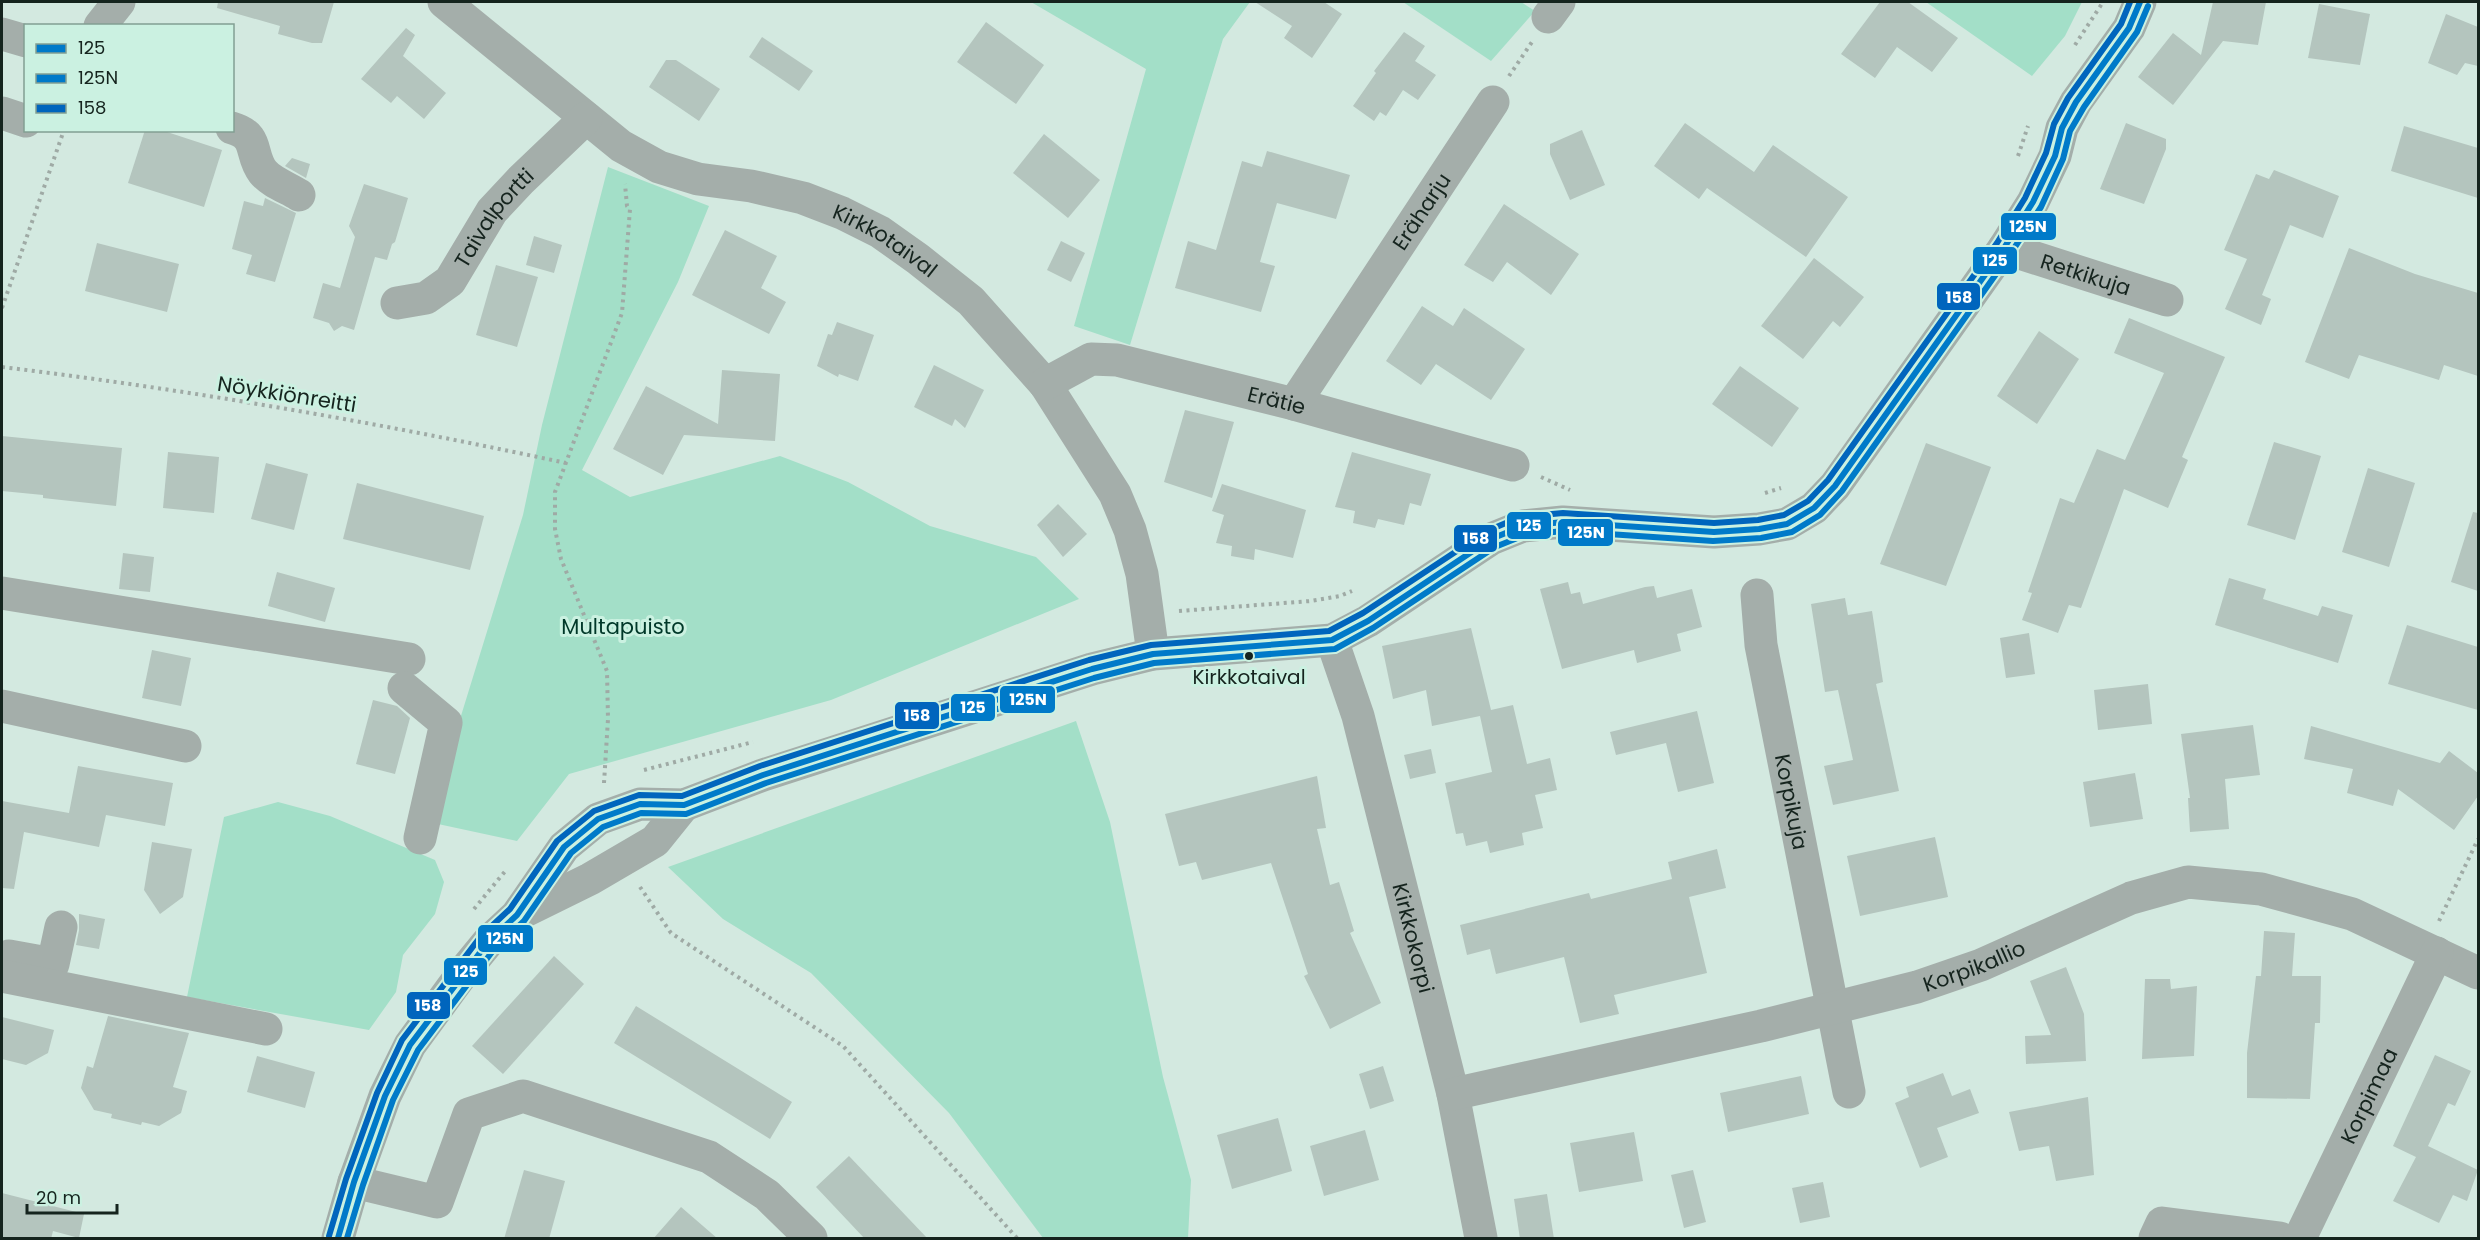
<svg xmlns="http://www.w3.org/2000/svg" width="2480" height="1240" viewBox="0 0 2480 1240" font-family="Poppins,sans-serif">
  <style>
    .green { fill: #a3dfc8 }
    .building { fill: #b4c5be }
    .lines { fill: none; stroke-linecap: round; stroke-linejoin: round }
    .path { stroke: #9faaa5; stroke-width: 4; stroke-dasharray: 3 4.5; stroke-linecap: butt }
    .minor { stroke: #a4aeaa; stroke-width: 33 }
    .bus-1-casing { stroke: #cbf1e1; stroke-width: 10 }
    .bus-2-casing { stroke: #cbf1e1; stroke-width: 10 }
    .bus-3-casing { stroke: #cbf1e1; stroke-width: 10 }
    .bus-1 { stroke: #007ac9; stroke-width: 6 }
    .bus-2 { stroke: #007ac9; stroke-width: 6 }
    .bus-3 { stroke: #0065bd; stroke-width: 6 }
    .bus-dot { fill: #15241e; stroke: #cbf1e1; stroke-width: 2 }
    .labels { text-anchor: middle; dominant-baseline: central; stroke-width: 6; stroke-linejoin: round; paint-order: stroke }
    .bus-label { font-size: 20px; fill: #15241e; stroke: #cbf1e1 }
    .street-label { font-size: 21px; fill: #15241e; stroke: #cbf1e1 }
    .park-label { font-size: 21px; fill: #003829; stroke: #cbf1e1 }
    .line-badge { stroke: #cbf1e1; stroke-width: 2 }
    .badge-label { font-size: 16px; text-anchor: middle; font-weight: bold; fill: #fff }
  </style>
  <rect width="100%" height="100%" fill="#d3e9e0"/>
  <!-- green -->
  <g class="green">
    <polygon points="1031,2 1250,2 1223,39 1130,345 1074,326 1146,69"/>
    <polygon points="1403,2 1521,2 1535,11 1491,61"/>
    <polygon points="1926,2 2082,2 2065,36 2032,76"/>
    <polygon points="608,167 709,206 678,282 582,470 630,497 780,456 848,482 930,526 1036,557 1079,599 831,700 569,774 517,841 438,824 456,732 523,515 542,425"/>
    <polygon points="1076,721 1110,822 1163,1077 1191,1180 1188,1238 1043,1238 949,1113 811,973 723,919 668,867"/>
    <polygon points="278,802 330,816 435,860 444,882 435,914 403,955 396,992 369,1030 187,997 224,817"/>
  </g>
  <!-- building -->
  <g class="building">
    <polygon points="218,2 334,2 322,43 312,43 278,34 280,26 217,8"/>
    <polygon points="1255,2 1324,2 1342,14 1312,58 1284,38 1292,26"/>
    <polygon points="1880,2 1908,2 1958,38 1932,72 1897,47 1875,78 1841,54"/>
    <polygon points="2213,2 2266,2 2258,45 2223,41 2173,105 2138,77 2173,33 2201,55"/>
    <polygon points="2319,4 2370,14 2360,65 2308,58"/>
    <polygon points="2446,14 2478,27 2478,66 2465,63 2457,75 2428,63"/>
    <polygon points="986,22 1044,65 1016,104 957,62"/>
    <polygon points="406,28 415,35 403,56 446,93 424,119 397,96 391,103 361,79"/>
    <polygon points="1404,32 1425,46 1415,61 1436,75 1418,100 1403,90 1386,116 1380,112 1374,121 1353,106 1376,73 1374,71"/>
    <polygon points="762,37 813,71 799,91 749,57"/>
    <polygon points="666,60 676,60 720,89 699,121 649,87"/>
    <polygon points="1685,123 1754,172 1773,145 1848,197 1806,257 1707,188 1699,199 1654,166"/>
    <polygon points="2126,123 2166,139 2166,149 2144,204 2100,189"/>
    <polygon points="2404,126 2478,148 2478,198 2391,171"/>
    <polygon points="145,130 161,130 222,150 204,207 128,183"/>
    <polygon points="1582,130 1605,185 1570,200 1550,154 1550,144"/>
    <polygon points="1044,134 1100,180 1068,218 1013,173"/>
    <polygon points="1267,151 1350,175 1336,219 1277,203 1260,262 1275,266 1261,312 1175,288 1188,241 1216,250 1242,161 1262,167"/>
    <polygon points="292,158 310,164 306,178 285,166"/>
    <polygon points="2274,170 2339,196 2323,238 2290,225 2262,295 2271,299 2261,325 2225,309 2247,259 2224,250 2256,174 2269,179"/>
    <polygon points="364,184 408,198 395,242 392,244 387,260 375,257 354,330 342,326 334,331 329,323 313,318 323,283 340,288 355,237 349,226"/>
    <polygon points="265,198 296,213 275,282 246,274 252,255 232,249 244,201 263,206"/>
    <polygon points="1504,204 1579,254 1551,295 1507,262 1493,282 1464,265"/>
    <polygon points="725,230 777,256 761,288 786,302 769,334 692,295"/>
    <polygon points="534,236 562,245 554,273 526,265"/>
    <polygon points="1061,241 1085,253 1071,282 1047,270"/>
    <polygon points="97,243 179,264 167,312 85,291"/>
    <polygon points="2349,248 2415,274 2478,293 2478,376 2444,365 2439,380 2359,355 2349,379 2305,362"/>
    <polygon points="1814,258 1864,297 1840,327 1833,321 1803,359 1761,326"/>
    <polygon points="496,265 538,277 517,347 476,335"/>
    <polygon points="1422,306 1453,326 1464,308 1525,349 1491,400 1436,364 1421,385 1386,361"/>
    <polygon points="2129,318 2225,357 2182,457 2188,460 2168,508 2124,489 2081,608 2069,605 2058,633 2022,620 2032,593 2028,592 2060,498 2074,503 2097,449 2125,460 2164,373 2114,353"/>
    <polygon points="837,322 874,335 858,381 839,374 838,377 817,366 828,334 832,335"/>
    <polygon points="2039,331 2079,359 2037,424 1997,396"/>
    <polygon points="934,365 984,390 965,428 955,419 952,426 914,407"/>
    <polygon points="1740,366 1799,408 1772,447 1712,404"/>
    <polygon points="722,370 780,374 775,441 684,435 663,475 613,449 646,386 718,424"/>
    <polygon points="1185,410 1234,422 1212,498 1164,482"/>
    <polygon points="2,436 122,448 116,506 43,498 43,495 2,491"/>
    <polygon points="2274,442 2321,456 2295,540 2247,525"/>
    <polygon points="1926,443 1991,467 1946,586 1880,564"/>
    <polygon points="168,452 219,457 214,513 163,508"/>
    <polygon points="1352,452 1431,474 1421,506 1410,503 1404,525 1378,519 1375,528 1353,523 1355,511 1335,507"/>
    <polygon points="266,463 308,474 294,530 251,519"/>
    <polygon points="2368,468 2415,483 2389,567 2342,552"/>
    <polygon points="357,483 484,516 470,570 343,539"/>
    <polygon points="1222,484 1306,510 1293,558 1255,549 1254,560 1231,556 1232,546 1216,543 1224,515 1212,511"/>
    <polygon points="1058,504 1087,534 1063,557 1037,525"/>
    <polygon points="2473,512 2478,513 2478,591 2451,582"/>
    <polygon points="123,553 154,557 150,592 119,589"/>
    <polygon points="277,572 335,588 325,622 268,606"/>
    <polygon points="2229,578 2266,589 2263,599 2318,616 2322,606 2353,615 2338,663 2215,625"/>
    <polygon points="1568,582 1571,594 1580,592 1583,604 1645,587 1654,586 1657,598 1692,589 1702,627 1677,634 1681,651 1637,663 1634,650 1562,669 1540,589"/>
    <polygon points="1845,598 1848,615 1872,611 1883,682 1876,684 1899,791 1833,805 1824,766 1853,760 1838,690 1825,692 1811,604"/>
    <polygon points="2407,625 2478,647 2478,710 2388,684"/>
    <polygon points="1471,628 1491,710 1513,705 1527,764 1550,758 1557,790 1535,795 1543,828 1522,833 1524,845 1490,853 1487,841 1466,846 1463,833 1456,834 1445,783 1492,772 1480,716 1432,726 1426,690 1393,699 1382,646"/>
    <polygon points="2029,633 2035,674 2006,678 2000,638"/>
    <polygon points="152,650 191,658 181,706 142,698"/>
    <polygon points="2148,684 2152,724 2098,730 2094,690"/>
    <polygon points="373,700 397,706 410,718 395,774 356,764"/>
    <polygon points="1697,711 1714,783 1678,792 1666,743 1616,755 1610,732"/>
    <polygon points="2253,725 2260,775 2225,779 2229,829 2190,832 2188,798 2190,798 2181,734"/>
    <polygon points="2311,726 2440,763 2449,751 2478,773 2478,796 2454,830 2398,789 2393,806 2347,793 2353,769 2304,759"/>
    <polygon points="1431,749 1436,773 1410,779 1404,755"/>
    <polygon points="78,766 173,783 165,826 106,815 99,847 24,832 14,889 2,888 2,801 69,813"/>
    <polygon points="2135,773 2143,819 2090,827 2083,782"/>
    <polygon points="1317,776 1326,828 1317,829 1330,885 1339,882 1354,931 1350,933 1381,1003 1330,1029 1304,976 1308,974 1271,863 1202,880 1196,862 1179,866 1165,814"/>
    <polygon points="1935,837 1948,897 1860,916 1847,856"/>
    <polygon points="152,842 192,849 183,897 160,914 144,890"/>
    <polygon points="1717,849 1726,888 1689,897 1707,973 1614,995 1619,1014 1580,1023 1564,957 1496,974 1490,949 1467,955 1460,925 1589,893 1591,899 1672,879 1668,862"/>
    <polygon points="79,914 105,919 99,949 76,945 79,930"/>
    <polygon points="2264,931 2295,933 2292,976 2321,976 2320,1023 2315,1023 2310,1099 2247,1098 2247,1053 2256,976 2261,976"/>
    <polygon points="554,956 584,984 503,1074 472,1046"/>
    <polygon points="2066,967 2084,1014 2086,1061 2026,1064 2025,1036 2051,1035 2030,981"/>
    <polygon points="2145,979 2170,979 2171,989 2197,986 2194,1056 2142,1059"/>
    <polygon points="636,1006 792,1102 770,1139 614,1043"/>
    <polygon points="108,1016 189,1033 173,1087 187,1091 181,1113 159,1126 142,1122 141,1125 111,1118 112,1114 94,1110 81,1088 87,1066 93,1068"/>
    <polygon points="2,1017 54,1030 48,1053 26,1065 2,1059"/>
    <polygon points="2435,1055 2471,1071 2455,1106 2448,1103 2428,1146 2478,1170 2467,1201 2453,1195 2439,1223 2393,1201 2416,1157 2393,1146"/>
    <polygon points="257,1056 315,1072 305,1108 247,1092"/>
    <polygon points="1383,1066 1394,1101 1370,1109 1359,1074"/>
    <polygon points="1943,1073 1952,1096 1970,1089 1979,1113 1937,1128 1948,1157 1920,1168 1895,1103 1909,1097 1906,1087"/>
    <polygon points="1801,1076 1809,1114 1728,1132 1720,1093"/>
    <polygon points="2088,1097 2094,1175 2056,1181 2049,1146 2019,1151 2009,1112"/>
    <polygon points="1278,1118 1292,1171 1232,1189 1217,1135"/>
    <polygon points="1365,1130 1379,1180 1324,1196 1310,1146"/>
    <polygon points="1634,1132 1643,1181 1579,1192 1570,1143"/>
    <polygon points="849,1156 928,1239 865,1239 816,1187"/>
    <polygon points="524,1170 565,1181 549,1239 504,1239"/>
    <polygon points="1693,1170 1706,1222 1684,1228 1671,1175"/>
    <polygon points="1823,1182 1830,1217 1800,1223 1792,1188"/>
    <polygon points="2,1193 84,1214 79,1238 53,1231 51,1239 2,1239"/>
    <polygon points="1547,1194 1554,1239 1520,1239 1514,1199"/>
    <polygon points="681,1207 718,1239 653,1239"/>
  </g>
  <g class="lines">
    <!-- path -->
    <g class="path">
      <polyline points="2075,45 2103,2"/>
      <polyline points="1509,76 1532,42"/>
      <polyline points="2018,156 2028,126"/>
      <polyline points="2,308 64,130"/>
      <path d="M2,367c189,23 378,56 564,96"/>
      <polyline points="1541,477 1570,490"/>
      <polyline points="1765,493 1781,488"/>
      <polyline points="1179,611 1311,601 1340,596 1352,591"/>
      <polyline points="644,770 753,742"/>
      <polyline points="604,783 608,719 607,671 561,559 555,529 555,492 622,313 630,209 627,206 625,184"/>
      <polyline points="640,887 671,933 843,1046 1017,1238"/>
      <polyline points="474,909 507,869"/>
      <polyline points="2439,921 2478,839"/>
    </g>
    <!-- minor -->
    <g class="minor">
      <path id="s1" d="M444,2l177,144 38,21 39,12 53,7 52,12 39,15 38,19 38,27 53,42 74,83 70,110 15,36 12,44 11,80"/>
      <polyline points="1548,17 1559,2"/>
      <polyline points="100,26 119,2"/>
      <polyline points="2,34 26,41"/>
      <polyline points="2,113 26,121"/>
      <path d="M232,128c28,8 17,26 31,44 8,10 25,16 36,23"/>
      <path id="s2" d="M2004,248l163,52"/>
      <path id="s3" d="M397,303l29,-5 24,-17 42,-70 29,-31 65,-62"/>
      <path id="s4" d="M1045,384l46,-25 26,1 177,44 219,61"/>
      <path id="s5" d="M1294,404l199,-302"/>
      <polyline points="2,593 409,659"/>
      <path id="s6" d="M1757,595l4,50 88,447"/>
      <path id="s7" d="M1332,640l26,76 95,378 28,144"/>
      <polyline points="404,688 446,723 420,838"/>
      <polyline points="2,706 185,746"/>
      <polyline points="521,913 590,879 655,841 684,805"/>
      <polyline points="9,956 53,964 61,927"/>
      <polyline points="2,976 266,1029"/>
      <path id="s8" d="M1453,1094l308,-68 156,-39 64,-22 150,-67 57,-16 73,7 91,25 126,59"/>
      <polyline points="354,1182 437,1202 469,1114 523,1096 709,1157 767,1195 811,1238"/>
      <polyline points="338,1238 354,1182 385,1096 410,1045 465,970 488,942 517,915 564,847 598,819 640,804 684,805 763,775 1092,669 1153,654 1332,640 1368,621 1491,539 1523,526 1563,522 1714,532 1759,529 1787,524 1814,508 1835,486 2004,248 2033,202 2055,156 2062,128 2076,102 2129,28 2140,2"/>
      <polyline points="2155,1238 2162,1223 2280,1238"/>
      <path id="s9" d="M2300,1238l137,-285"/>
    </g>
    <defs>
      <polyline id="bus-1" points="338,1238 354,1182 385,1096 410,1045 488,942 517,915 564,847 598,819 640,804 684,805 763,775 1092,669 1153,654 1332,640 1368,621 1491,539 1523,526 1563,522 1714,532 1759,529 1787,524 1814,508 1835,486 2004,248 2033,202 2055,156 2062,128 2076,102 2129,28 2140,2"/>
      <polyline id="bus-2" points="347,1238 363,1185 393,1100 418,1050 495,948 524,921 571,853 603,827 641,813 686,814 766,783 1094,678 1154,663 1335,649 1373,628 1495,547 1525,535 1563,531 1713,541 1761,538 1792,532 1820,515 1842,491 2011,253 2041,207 2063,159 2070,131 2084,107 2137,32 2148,6"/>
      <polyline id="bus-3" points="329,1236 346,1179 377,1093 402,1040 481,936 510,909 557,841 594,811 639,795 682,796 760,766 1089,660 1151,645 1329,631 1363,613 1487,531 1520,517 1563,513 1714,523 1758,520 1784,515 1808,501 1828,480 1997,243 2025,198 2046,153 2054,124 2068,98 2121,24 2130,2"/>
    </defs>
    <!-- bus-1 casing -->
    <use href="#bus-1" class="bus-1-casing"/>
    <!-- bus-2 casing -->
    <use href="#bus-2" class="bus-2-casing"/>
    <!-- bus-3 casing -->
    <use href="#bus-3" class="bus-3-casing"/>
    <!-- bus-1 -->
    <use href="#bus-1" class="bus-1"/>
    <!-- bus-2 -->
    <use href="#bus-2" class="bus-2"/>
    <!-- bus-3 -->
    <use href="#bus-3" class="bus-3"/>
  </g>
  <!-- markers -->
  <circle class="bus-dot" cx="1249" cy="656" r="5"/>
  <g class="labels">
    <!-- bus labels -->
    <g class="bus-label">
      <text x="1249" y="677">Kirkkotaival</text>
    </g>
    <!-- street labels -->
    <g class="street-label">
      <text stroke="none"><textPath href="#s5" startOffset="231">Eräharju</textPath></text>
      <text stroke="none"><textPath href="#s3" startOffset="136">Taivalportti</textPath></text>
      <text stroke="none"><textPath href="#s1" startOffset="512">Kirkkotaival</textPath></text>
      <text stroke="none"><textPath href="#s2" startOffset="86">Retkikuja</textPath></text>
      <text transform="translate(287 394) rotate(9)">Nöykkiönreitti</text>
      <text stroke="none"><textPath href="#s4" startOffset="243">Erätie</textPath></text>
      <text stroke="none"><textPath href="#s6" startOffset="210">Korpikuja</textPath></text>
      <text stroke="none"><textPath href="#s7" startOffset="309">Kirkkokorpi</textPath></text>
      <text stroke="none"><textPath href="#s8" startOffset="537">Korpikallio</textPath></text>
      <text stroke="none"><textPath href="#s9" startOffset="158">Korpimaa</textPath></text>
    </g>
    <!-- park labels -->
    <g class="park-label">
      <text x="623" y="626">Multapuisto</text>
    </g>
  </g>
  <g class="line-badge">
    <rect x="2000" y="212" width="57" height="29" rx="6" fill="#007ac9"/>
    <rect x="1972" y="246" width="46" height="29" rx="6" fill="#007ac9"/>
    <rect x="1936" y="282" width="45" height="29" rx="6" fill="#0065bd"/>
    <rect x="1506" y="511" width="46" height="29" rx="6" fill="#007ac9"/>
    <rect x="1557" y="518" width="57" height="29" rx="6" fill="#007ac9"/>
    <rect x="1453" y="524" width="45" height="29" rx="6" fill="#0065bd"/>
    <rect x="999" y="685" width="57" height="29" rx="6" fill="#007ac9"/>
    <rect x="950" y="693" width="46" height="29" rx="6" fill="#007ac9"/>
    <rect x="894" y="701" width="46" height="29" rx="6" fill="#0065bd"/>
    <rect x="477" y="924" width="57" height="29" rx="6" fill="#007ac9"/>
    <rect x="443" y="957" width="45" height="29" rx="6" fill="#007ac9"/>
    <rect x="406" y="991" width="45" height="29" rx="6" fill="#0065bd"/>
  </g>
  <g class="badge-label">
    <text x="2028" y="232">125N</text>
    <text x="1995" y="266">125</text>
    <text x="1959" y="303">158</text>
    <text x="1529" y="531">125</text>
    <text x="1586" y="538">125N</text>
    <text x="1476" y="544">158</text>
    <text x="1028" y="705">125N</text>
    <text x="973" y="713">125</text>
    <text x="917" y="721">158</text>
    <text x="505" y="944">125N</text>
    <text x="466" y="977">125</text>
    <text x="428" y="1011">158</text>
  </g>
  <!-- border -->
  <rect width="2480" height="1240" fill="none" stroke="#15241e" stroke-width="6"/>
  <!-- legend -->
  <rect x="24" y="24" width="210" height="108" fill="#cbf1e1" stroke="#829f93" stroke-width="1.5"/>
  <rect x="36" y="44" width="30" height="9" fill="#007ac9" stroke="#829f93" stroke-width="1.5"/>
  <text x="78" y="54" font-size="18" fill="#15241e">125</text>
  <rect x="36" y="74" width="30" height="9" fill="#007ac9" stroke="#829f93" stroke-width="1.5"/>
  <text x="78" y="84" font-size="18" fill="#15241e">125N</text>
  <rect x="36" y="104" width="30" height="9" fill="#0065bd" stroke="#829f93" stroke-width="1.5"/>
  <text x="78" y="114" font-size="18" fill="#15241e">158</text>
  <!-- scale -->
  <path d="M27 1204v9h90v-9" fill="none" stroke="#15241e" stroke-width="3"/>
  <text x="36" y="1204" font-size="18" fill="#15241e" stroke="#cbf1e1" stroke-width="4.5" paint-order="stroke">20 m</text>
</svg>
